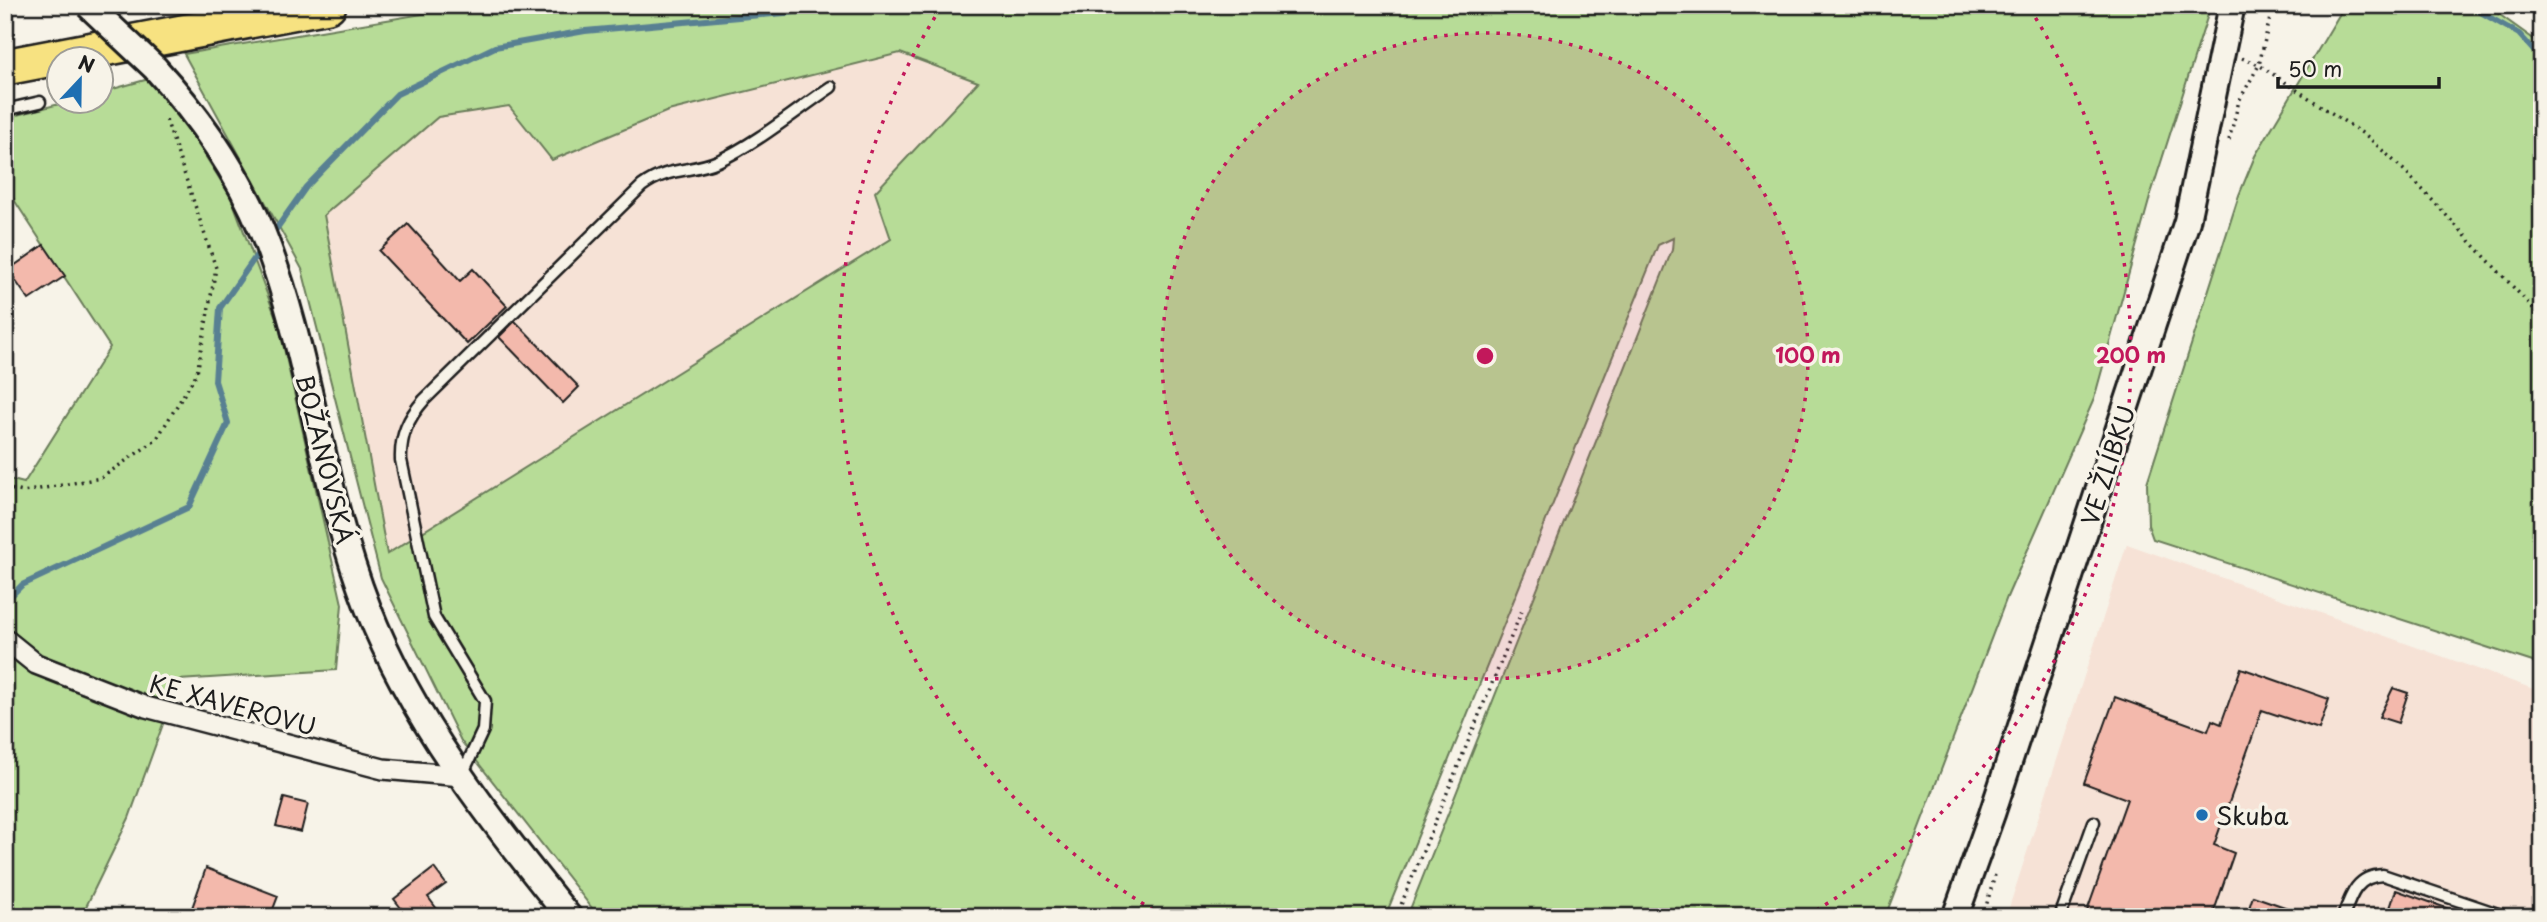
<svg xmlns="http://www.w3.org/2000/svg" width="2547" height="922" viewBox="0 0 2547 922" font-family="'Playpen Sans',sans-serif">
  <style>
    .built { fill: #f6e2d6 }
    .green { fill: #b7dc97; stroke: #6a7c5a; stroke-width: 2; fill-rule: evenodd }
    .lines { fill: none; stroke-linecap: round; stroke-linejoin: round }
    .stream { stroke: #598092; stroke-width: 6 }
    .building { fill: #f3b9ac; stroke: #1c1c1c; stroke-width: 2 }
    .service-casing { stroke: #1c1c1c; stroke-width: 15 }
    .minor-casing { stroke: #1c1c1c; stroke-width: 24 }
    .tertiary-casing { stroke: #1c1c1c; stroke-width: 30 }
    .motorway-casing { stroke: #1c1c1c; stroke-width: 40 }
    .path { stroke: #1c1c1c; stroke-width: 3.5; stroke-dasharray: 2 5; stroke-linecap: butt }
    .service { stroke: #f7f3e8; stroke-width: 10 }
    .minor { stroke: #f7f3e8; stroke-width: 19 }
    .tertiary { stroke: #f7f3e8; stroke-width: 24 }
    .motorway { stroke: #f7e281; stroke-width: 35 }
    .tertiary-bridge-casing { stroke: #1c1c1c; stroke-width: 30; stroke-linecap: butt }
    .tertiary-bridge { stroke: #f7f3e8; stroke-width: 24 }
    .ring { fill: none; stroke: #c2185b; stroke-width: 3.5; stroke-dasharray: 3.5 7 }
    .poi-dot { fill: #1f6fb2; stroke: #f7f3e8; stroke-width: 2.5 }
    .labels { text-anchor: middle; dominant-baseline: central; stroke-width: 7; stroke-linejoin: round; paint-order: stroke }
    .street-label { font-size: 24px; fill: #1c1c1c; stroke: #f7f3e8 }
    .poi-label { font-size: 24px; fill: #1c1c1c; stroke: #f7f3e8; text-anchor: start }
    .centre { fill: #c2185b; stroke: #f7f3e8; stroke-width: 3.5 }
    .ring-label { font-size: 21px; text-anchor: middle; font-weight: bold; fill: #c2185b; stroke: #f7f3e8; stroke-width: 7; stroke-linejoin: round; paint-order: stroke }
  </style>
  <rect width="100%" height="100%" fill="#f7f3e8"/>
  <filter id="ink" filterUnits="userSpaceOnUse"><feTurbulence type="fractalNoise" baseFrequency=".0143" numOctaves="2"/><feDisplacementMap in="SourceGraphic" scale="14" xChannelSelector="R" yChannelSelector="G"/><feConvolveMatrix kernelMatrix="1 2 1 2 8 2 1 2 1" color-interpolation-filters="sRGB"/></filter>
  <g filter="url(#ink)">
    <!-- built -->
    <g class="built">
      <polygon points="900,52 979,82 875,192 891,239 387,555 324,215 438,117 509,106 552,160 668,111"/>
      <polygon points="2127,544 2542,692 2542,917 2006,917"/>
    </g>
    <!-- green -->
    <g class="green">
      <path d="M476,5h1105l-58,6 86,-6h602l-61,192 -56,202 -87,198 -122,320h-478l265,-667 1,-12 -15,7 -273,672h-786l-138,-176 -80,-163 -79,-309 -118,-215zM900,53l78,29 -103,110 16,47 -504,315 -63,-339 114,-98 71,-11 43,54 116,-49z"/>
      <polygon points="2345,5 2486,5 2542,45 2542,665 2153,539 2148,525 2147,483 2239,195 2255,156"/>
      <polygon points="156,77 231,197 279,326 342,604 336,670 179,680 129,818 81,917 5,917 5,478 24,483 110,347 5,186 5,118 67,102 102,102 102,92"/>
    </g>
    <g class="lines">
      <!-- stream -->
      <g class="stream">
        <polyline points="1225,5 1323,9 1430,5"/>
        <polyline points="2468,5 2519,34 2542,60"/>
        <polyline points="272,235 306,187 397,94 495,47 585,31 872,5"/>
        <polyline points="5,602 22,585 189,507 228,423 215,381 220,308 261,249"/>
      </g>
    </g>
    <!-- building -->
    <g class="building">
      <polygon points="408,224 460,281 473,269 507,306 467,344 379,251"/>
      <polygon points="44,245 65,276 29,300 8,270"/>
      <polygon points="515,321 579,387 563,403 499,337"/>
      <polygon points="2241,668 2329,699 2319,729 2262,710 2214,845 2234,853 2212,917 2085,917 2127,799 2084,783 2115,697 2208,731 2212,720 2221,724"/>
      <polygon points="2393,688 2408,693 2398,723 2379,717"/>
      <polygon points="284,798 308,804 301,832 276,826"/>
      <polygon points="206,868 278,896 270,917 212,917 192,908"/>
      <polygon points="434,868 446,884 428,897 443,917 408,917 394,899"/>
      <polygon points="2396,890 2463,914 2463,917 2387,917"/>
      <polygon points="2253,896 2305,914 2304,917 2246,917"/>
    </g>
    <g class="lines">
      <defs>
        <g id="service">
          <polyline points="5,110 40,102"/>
          <path d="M462,775l21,-45 2,-29 -51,-84 -33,-157c-1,-24 7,-42 23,-60l218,-214c27,-20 48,-13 76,-25 39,-18 76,-49 113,-74"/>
          <polyline points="2060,917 2094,822"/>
          <path d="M2343,917c8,-23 14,-41 40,-42l124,42"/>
        </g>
        <polyline id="minor" points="5,639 36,664 146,707 383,769 462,776"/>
        <g id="tertiary">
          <path d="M155,68c43,47 82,103 107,163 49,121 58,255 106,377 45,115 124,213 201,309"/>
          <polyline points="1955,917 1992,814 2187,221 2232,5"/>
        </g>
        <polyline id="motorway" points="5,67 328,5"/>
      </defs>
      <!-- service casing -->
      <use href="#service" class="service-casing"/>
      <!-- minor casing -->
      <use href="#minor" class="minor-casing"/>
      <!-- tertiary casing -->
      <use href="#tertiary" class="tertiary-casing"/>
      <!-- motorway casing -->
      <use href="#motorway" class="motorway-casing"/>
      <!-- path -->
      <g class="path">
        <polyline points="2242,58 2259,65 2368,137 2406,172 2542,318"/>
        <polyline points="2229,140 2239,101 2259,65 2273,5"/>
        <polyline points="5,488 23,492 101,478 156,440 197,373 216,268 166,119"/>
        <polyline points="1396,917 1523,608"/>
        <polyline points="1983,917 1995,875"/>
      </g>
      <!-- service -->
      <use href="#service" class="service"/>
      <!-- minor -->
      <use href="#minor" class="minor"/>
      <!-- tertiary -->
      <use href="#tertiary" class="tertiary"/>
      <!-- motorway -->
      <use href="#motorway" class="motorway"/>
      <defs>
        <polyline id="tertiary-bridge" points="88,5 155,68"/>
      </defs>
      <!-- tertiary-bridge casing -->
      <use href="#tertiary-bridge" class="tertiary-bridge-casing"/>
      <!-- tertiary-bridge -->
      <use href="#tertiary-bridge" class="tertiary-bridge"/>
    </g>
  </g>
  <!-- distance rings -->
  <circle cx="1485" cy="356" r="323" fill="#c2185b" fill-opacity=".12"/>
  <g class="ring">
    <circle cx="1485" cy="356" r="323"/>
    <path d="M1162 915A646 646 0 0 1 940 9M2030 9A646 646 0 0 1 1808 915"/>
  </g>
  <!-- markers -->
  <circle class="poi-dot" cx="2202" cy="815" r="7"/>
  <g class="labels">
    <!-- street labels -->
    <g class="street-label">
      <text transform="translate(326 459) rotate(76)">BOŽANOVSKÁ</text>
      <text transform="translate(2107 465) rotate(-72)">VE ŽLÍBKU</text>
      <text transform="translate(233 704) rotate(15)">KE XAVEROVU</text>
    </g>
    <!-- poi labels -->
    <g class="poi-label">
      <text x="2216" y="815">Skuba</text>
    </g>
  </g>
  <circle cx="1485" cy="356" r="10" class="centre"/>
  <g class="ring-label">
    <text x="1808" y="363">100 m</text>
    <text x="2131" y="363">200 m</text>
  </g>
  <!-- margin -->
  <rect width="2547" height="922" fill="none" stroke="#f7f3e8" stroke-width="28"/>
  <rect x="14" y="14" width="2519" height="894" fill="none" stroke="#1c1c1c" stroke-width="2.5" filter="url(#ink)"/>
  <!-- north arrow -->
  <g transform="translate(80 80) rotate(22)"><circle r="33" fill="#f7f3e8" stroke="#9f9d96" stroke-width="2"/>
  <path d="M0-5L12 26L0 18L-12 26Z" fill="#1f6fb2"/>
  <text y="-10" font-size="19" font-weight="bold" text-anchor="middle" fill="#1c1c1c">N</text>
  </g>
  <!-- scale -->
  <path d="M2278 77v10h161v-10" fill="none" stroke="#1c1c1c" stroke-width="3.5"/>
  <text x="2288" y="77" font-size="21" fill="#1c1c1c" stroke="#f7f3e8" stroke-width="5" paint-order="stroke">50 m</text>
</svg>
